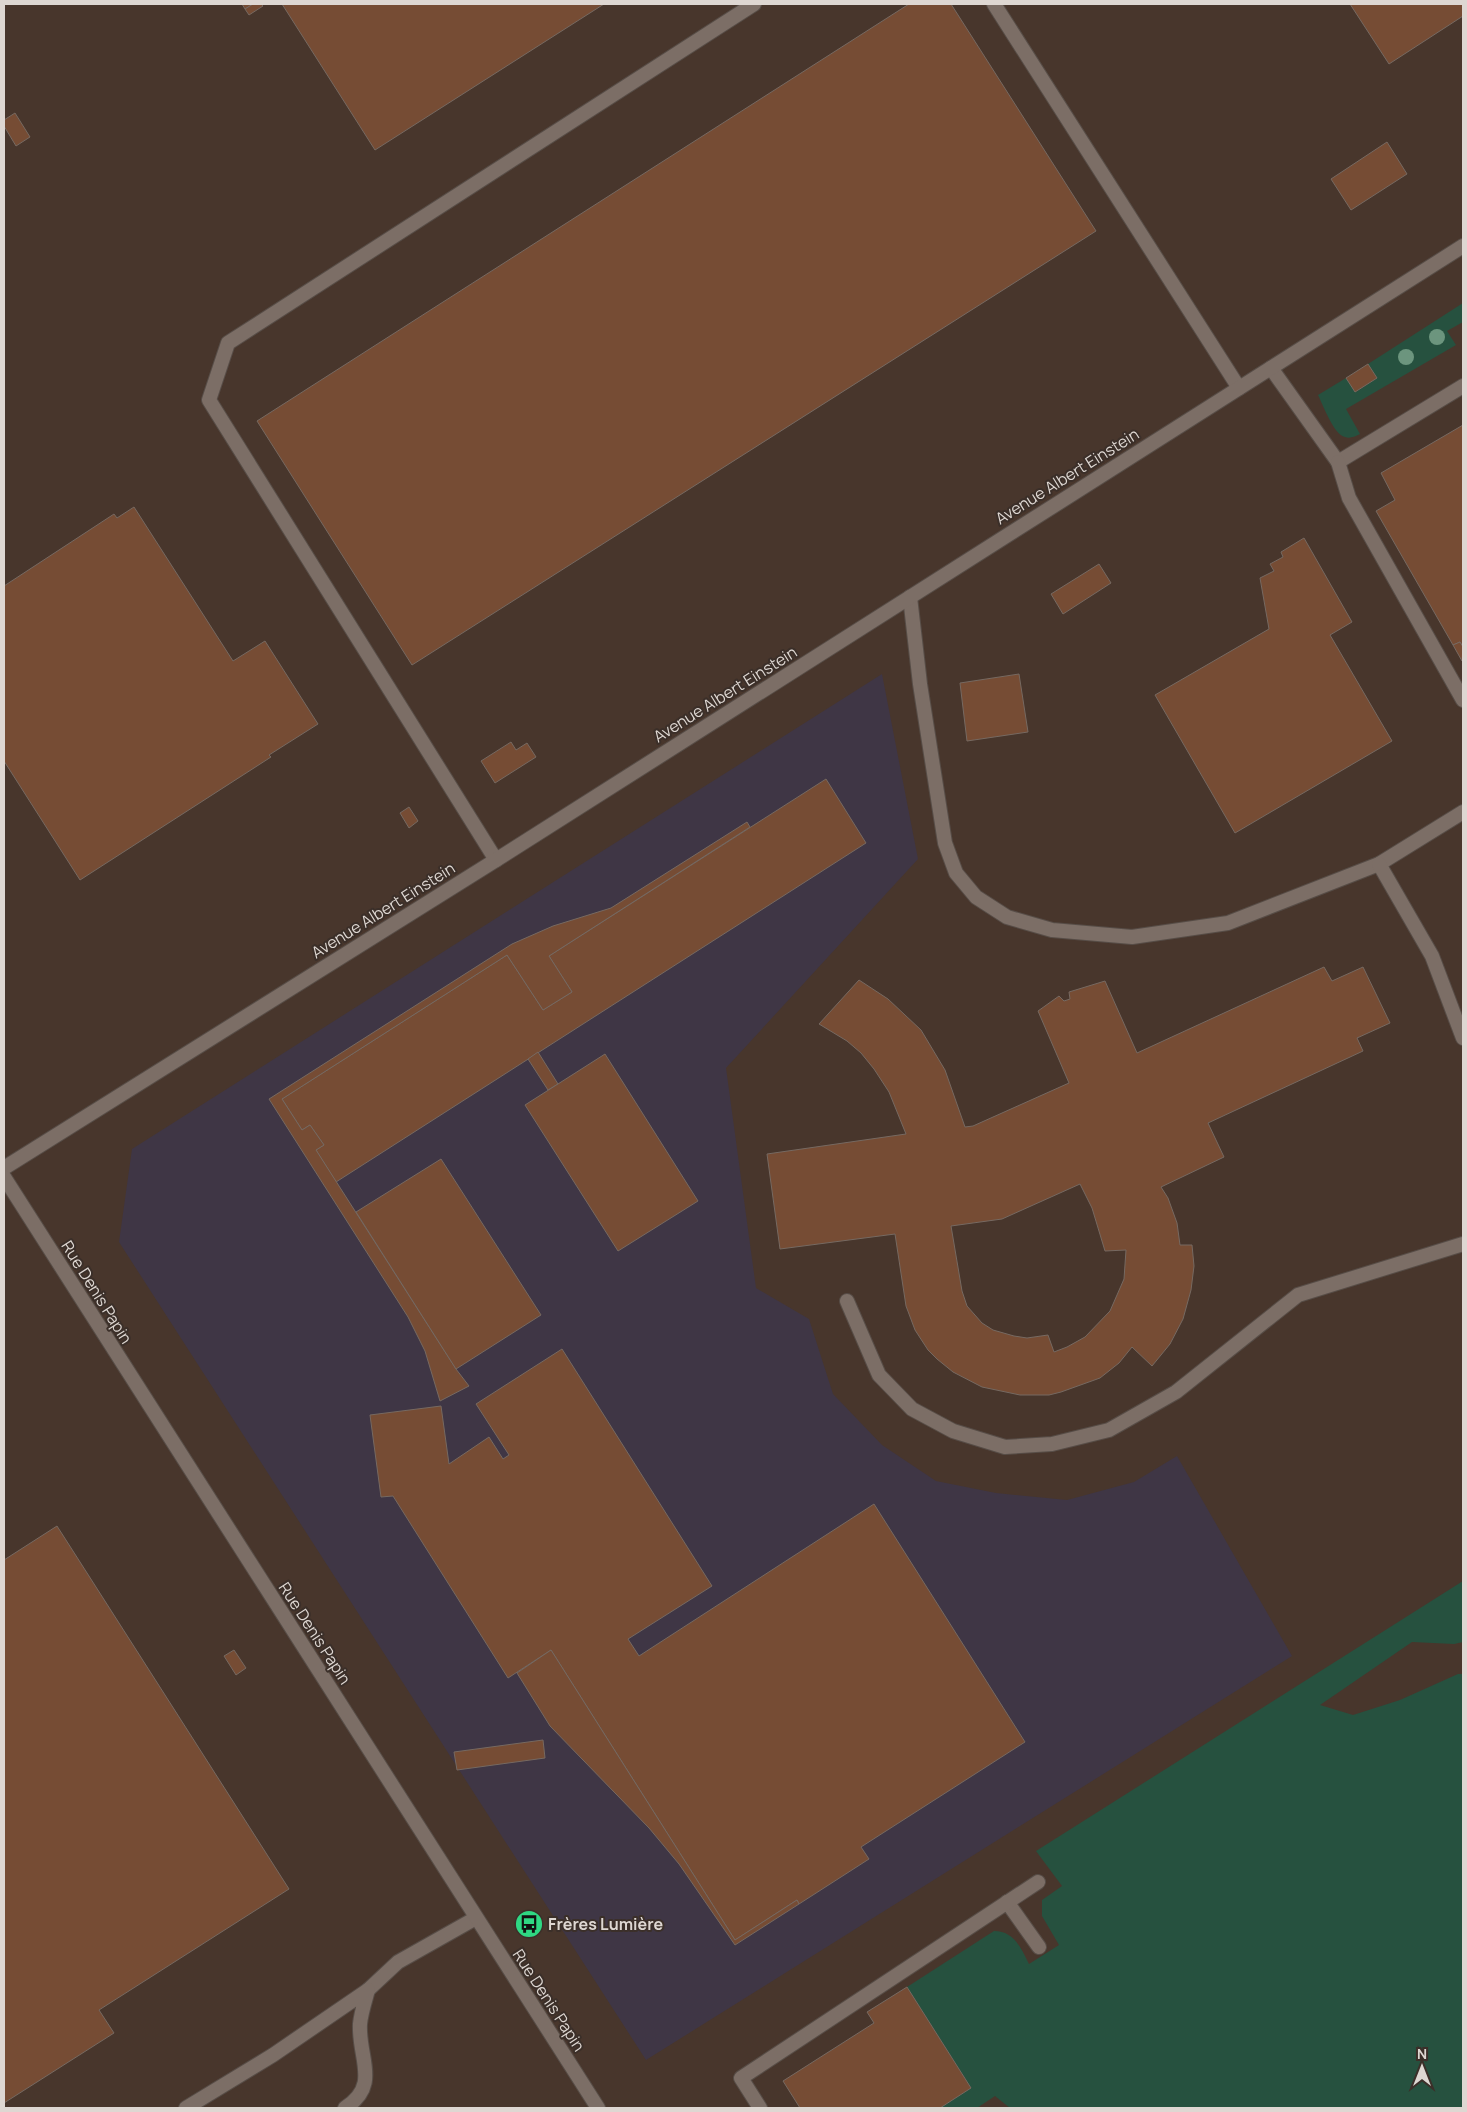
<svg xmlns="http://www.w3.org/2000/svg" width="1467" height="2112" viewBox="0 0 1467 2112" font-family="Manrope,sans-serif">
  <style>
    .built { fill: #48362c }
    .education { fill: #3f3645 }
    .green { fill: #26513f }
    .building { fill: #764c34; stroke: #766961; fill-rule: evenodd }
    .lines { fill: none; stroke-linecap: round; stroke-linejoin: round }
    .service-casing { stroke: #574d47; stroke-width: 16 }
    .minor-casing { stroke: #574d47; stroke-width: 16 }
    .service { stroke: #7c6e66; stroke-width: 14 }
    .minor { stroke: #7c6e66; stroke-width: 14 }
    .tree { fill: #6c957e }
    .labels { text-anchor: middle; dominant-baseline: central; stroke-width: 4; stroke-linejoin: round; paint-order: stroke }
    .street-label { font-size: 16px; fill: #ded7d2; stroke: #3b2f29 }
    .poi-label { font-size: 16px; font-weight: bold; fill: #ded7d2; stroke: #3b2f29; text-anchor: start }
  </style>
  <rect width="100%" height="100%" fill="#3b2f29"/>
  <!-- built -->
  <rect class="built" x="4" y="4" width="1459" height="2104"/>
  <!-- education -->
  <polygon class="education" points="882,674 918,859 726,1068 756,1288 809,1319 833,1394 882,1445 936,1481 996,1493 1067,1500 1134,1482 1177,1456 1292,1656 646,2060 119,1242 132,1149"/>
  <!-- green -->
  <g class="green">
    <path d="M1463,303v19l-16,9 9,14 -110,64 14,25c-4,2 -10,5 -15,3 -11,-2 -22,-32 -27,-42l28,-17 10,14 21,-14 -9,-14z"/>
    <path d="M1463,1581v61l-9,2 -42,-2 -92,63 33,10 47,-15 58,-26h5v434h-453l-15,-12 -18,12h-37l31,-20 -64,-101 87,-56c20,0 27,17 35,33l30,-19 -17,-29v-16l20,-14 -26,-35z"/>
  </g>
  <!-- building -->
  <g class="building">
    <polygon points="242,4 253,4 245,9"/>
    <polygon points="253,4 261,4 263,6 249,15 245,9"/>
    <polygon points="282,4 604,4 375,150"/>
    <polygon points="909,4 951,4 1096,231 412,665 257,421"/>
    <polygon points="1350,4 1463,4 1463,16 1389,64"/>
    <polygon points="15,113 30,137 16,146 4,126 4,120"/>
    <polygon points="1387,142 1407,174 1351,210 1331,179"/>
    <polygon points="1368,364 1377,378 1355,392 1346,378"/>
    <polygon points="1463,425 1463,647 1460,642 1453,645 1376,511 1395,500 1381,473"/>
    <polygon points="134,507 233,661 265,641 318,724 269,755 271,757 80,880 4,761 4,586 114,514 117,518"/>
    <polygon points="1304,538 1352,622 1330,635 1392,741 1235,833 1155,695 1269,629 1260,578 1274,571 1270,564 1283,557 1281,552"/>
    <polygon points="1099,564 1111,583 1063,614 1051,594"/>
    <polygon points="1460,642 1463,647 1462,661 1453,645"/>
    <polygon points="1019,674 1028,732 967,741 960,683"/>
    <polygon points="511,742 516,750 527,743 536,757 495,783 481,761"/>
    <polygon points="826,779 866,843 336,1182 316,1150 324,1145 310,1125 302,1130 282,1099 507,955 543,1010 572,992 549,956"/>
    <polygon points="409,807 418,821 409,828 400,813"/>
    <polygon points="747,822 750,827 549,956 572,992 543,1010 507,955 282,1099 302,1130 310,1125 324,1145 316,1150 456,1369 469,1386 440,1401 425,1351 408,1317 269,1099 512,944 553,926 611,908"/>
    <path d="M1324,967l8,14 31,-14 27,56 -33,15 6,13 -155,72 16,34 -63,30 7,11 9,25 3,22h12l2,21 -3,24 -8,29 -13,25 -18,22 -20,-19 -13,16 -19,15 -39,14 -12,3h-29l-38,-8 -29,-15 -16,-13 -9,-9 -13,-20 -9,-24 -11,-72 -115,15 -13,-95 139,-20 -17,-42 -15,-23 -13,-16 -14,-12 -28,-17 40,-44 29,19 33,31 24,40 20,57 8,-1 96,-43 -31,-72 21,-15 5,5 6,-2 -1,-7 36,-11 32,72zM1080,1184l12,24 13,43 21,-1 -2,29 -14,32 -25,26 -18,10 -13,5 -6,-17 -21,3 -13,-2 -21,-6 -11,-7 -15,-17 -5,-15 -11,-65 51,-7z"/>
    <polygon points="538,1052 558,1084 548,1090 528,1059"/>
    <polygon points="605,1054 698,1201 618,1251 525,1105"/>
    <polygon points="441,1159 541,1315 456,1369 356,1212"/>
    <polygon points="562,1349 712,1586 628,1639 639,1656 874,1504 1025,1742 861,1847 869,1859 799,1904 797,1900 735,1940 551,1650 508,1678 393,1496 381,1497 370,1415 441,1406 449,1464 489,1437 503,1459 509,1455 476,1404"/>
    <polygon points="57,1526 289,1889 99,2010 114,2033 4,2103 4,1560"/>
    <polygon points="234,1650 246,1668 236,1675 224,1656"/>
    <polygon points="551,1650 735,1940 797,1900 799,1904 735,1945 679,1864 649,1828 550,1726 517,1673"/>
    <polygon points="543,1740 545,1758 457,1770 454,1752"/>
    <polygon points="907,1987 971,2088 940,2108 800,2108 783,2081 874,2023 867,2012"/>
  </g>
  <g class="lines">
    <defs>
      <g id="service">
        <polyline points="994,4 1239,388"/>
        <polyline points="1271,368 1338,462 1463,386"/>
        <polyline points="1338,462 1349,498 1463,700"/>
        <polyline points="910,597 920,684 945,843 956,873 976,897 1007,917 1052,930 1132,937 1228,923 1379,864 1463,812"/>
        <polyline points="496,860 209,400 228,343 754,4"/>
        <polyline points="1379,864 1432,956 1463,1038"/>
        <polyline points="847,1301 879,1375 912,1409 953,1431 1005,1447 1052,1444 1109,1430 1176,1392 1298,1295 1463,1244"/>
        <polyline points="1007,1902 1039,1947"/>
        <polyline points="368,1990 398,1962 476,1918"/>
        <path d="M186,2108l87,-53 95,-65c-3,11 -7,23 -8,34 -2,34 21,61 -15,84"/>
        <polyline points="760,2108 741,2078 1038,1882"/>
      </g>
      <g id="minor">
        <polyline points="4,1168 496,860 1463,246"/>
        <polyline points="4,1177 598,2108"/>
      </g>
    </defs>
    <!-- service casing -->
    <use href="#service" class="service-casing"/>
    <!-- minor casing -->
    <use href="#minor" class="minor-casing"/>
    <!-- service -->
    <use href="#service" class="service"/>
    <!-- minor -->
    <use href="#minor" class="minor"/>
  </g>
  <!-- trees -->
  <g class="tree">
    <circle cx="1437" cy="337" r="8"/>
    <circle cx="1406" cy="357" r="8"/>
  </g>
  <!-- icons -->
  <defs>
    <symbol id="bus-disc" viewBox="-11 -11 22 22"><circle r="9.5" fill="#2fd883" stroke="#3b2f29"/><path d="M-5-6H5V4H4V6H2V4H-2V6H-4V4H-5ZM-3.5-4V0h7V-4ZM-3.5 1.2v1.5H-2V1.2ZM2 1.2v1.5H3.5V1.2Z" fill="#111"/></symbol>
  </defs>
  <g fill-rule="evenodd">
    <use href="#bus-disc" x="513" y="1908" width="32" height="32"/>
  </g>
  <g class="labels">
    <!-- street labels -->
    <g class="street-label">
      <text transform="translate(1067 476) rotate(-32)">Avenue Albert Einstein</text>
      <text transform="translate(725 694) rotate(-32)">Avenue Albert Einstein</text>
      <text transform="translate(383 910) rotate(-32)">Avenue Albert Einstein</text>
      <text transform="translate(97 1292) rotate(58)">Rue Denis Papin</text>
      <text transform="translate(315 1633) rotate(57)">Rue Denis Papin</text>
      <text transform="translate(549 2000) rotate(57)">Rue Denis Papin</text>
    </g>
    <!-- poi labels -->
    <g class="poi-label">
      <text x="548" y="1924">Frères Lumière</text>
    </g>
  </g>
  <!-- border -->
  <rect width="1467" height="2112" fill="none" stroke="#ded7d2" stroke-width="10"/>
  <!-- north arrow -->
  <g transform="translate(1422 2067)" stroke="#3b2f29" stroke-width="4" paint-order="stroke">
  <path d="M0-4L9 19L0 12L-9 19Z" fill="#ded7d2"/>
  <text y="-8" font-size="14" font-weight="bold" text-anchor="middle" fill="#ded7d2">N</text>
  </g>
</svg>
